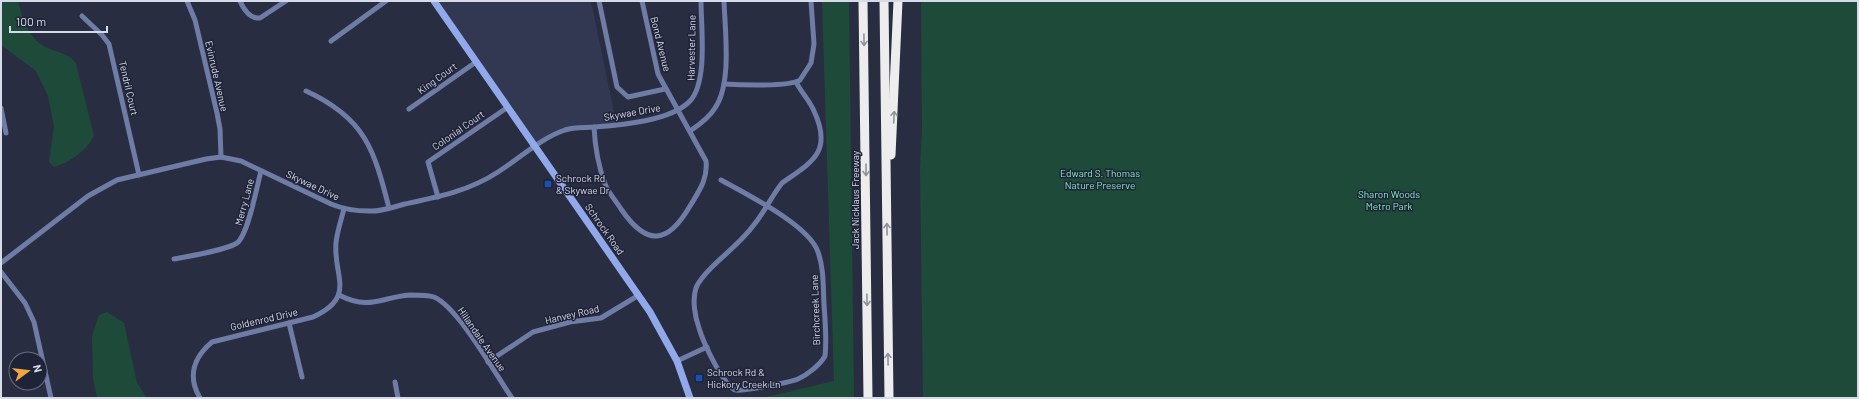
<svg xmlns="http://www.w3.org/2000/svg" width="1859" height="399" viewBox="0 0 1859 399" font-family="Barlow,sans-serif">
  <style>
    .built { fill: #323852 }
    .green { fill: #1e4b39 }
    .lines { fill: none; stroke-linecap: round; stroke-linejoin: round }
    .minor { stroke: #6e7ca6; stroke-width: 5 }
    .secondary { stroke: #91a8eb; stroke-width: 7 }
    .motorway { stroke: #ededed; stroke-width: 9 }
    .oneway { stroke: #90929b }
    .transit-dot { fill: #1a4fb4; stroke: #1f2337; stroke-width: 1.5 }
    .labels { text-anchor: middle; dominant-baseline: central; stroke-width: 3; stroke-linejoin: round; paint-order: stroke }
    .street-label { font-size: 10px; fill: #d7dae8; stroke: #1f2337 }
    .park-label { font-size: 10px; fill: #80eabd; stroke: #1f2337 }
    .poi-label { font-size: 10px; fill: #d7dae8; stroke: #1f2337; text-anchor: start }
  </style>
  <rect width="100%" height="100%" fill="#292d42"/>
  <!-- built -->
  <polygon class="built" points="436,1 591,1 617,126 570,129 537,146"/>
  <!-- green -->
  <g class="green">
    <path d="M1,1h17c4,16 9,34 24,44 11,8 27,6 34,19l18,72c-7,14 -25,27 -40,31l-5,-5 5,-36 -6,-30 -12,-25 -35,-26z"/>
    <polygon points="822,1 849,1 854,398 762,398 834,381"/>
    <polygon points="921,1 1858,1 1858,398 923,398 920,167 922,131"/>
    <polygon points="107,312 124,323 137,383 147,398 97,398 93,379 92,336 99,315"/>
  </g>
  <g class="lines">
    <!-- minor -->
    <g class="minor">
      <polyline points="187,1 195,20 217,113 220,129 221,157"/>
      <path d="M240,1c4,9 10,18 20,17l26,-17"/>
      <polyline points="599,1 617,87 628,97 665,89"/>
      <polyline points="82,16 102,35 109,44 139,175"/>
      <polyline points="331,41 386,1"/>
      <path d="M724,84c15,1 66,3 76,-4l11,-17 3,-19 -3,-43"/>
      <path d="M306,91c59,27 68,58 83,117"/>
      <polyline points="1,108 6,133"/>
      <polyline points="409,109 476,62"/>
      <path d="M594,127c1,20 4,38 11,57 3,8 11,17 16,25 26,38 47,35 69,-3 9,-15 18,-27 16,-45l-48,-87 -16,-73"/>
      <path d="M690,131c9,-6 19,-13 25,-23 17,-24 10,-77 9,-107"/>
      <path d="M721,180c25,14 88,45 97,72 6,17 5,34 6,52 1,17 3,35 1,52 -5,9 -18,19 -27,23 -7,3 -57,13 -63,11 -13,-7 -32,-48 -36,-62 -4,-11 -7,-28 -3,-40 3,-8 10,-15 16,-21 14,-14 29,-25 41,-41 11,-13 18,-29 29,-43 30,-21 51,-31 32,-72 -4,-10 -13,-19 -18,-29"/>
      <polyline points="438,197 428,162 508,107"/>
      <path d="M174,259c16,-3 50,-8 63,-16 11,-8 20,-57 24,-72"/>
      <path d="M1,263l87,-67 29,-16 89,-21 15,-2 20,4 90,43c12,5 24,7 38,7 12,1 24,-4 36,-7 33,-7 64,-13 93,-32 22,-14 43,-34 67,-42 10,-3 20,-2 30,-3 26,-2 76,-6 95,-26 18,-19 11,-74 11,-100"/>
      <polyline points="1,272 25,303 34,322 51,398"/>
      <path d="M339,295c31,16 42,2 71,0 6,0 18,0 24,2 25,11 61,77 78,101"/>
      <polyline points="289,323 302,377"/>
      <polyline points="677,361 707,347"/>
      <polyline points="488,362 533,332 570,322 601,318 639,295"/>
      <polyline points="395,382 398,398"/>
      <path d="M200,398c-13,-22 -6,-41 12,-56l101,-25c44,-20 20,-41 23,-74 1,-11 5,-23 8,-34"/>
    </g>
    <!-- secondary -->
    <polyline class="secondary" points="434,1 650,312 677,361 690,398"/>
    <!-- motorway -->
    <g class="motorway">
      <polyline points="863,1 868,398"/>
      <polyline points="884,1 889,398"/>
      <polyline points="891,155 898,1"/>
    </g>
  </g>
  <!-- one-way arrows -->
  <defs><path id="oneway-shaft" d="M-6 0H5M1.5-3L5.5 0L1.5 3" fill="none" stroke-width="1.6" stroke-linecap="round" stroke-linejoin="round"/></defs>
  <g class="oneway">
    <use href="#oneway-shaft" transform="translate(864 40) rotate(89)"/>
    <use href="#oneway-shaft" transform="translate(894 117) rotate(-87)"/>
    <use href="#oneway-shaft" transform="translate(866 170) rotate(90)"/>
    <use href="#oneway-shaft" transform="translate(887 229) rotate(-91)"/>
    <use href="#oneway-shaft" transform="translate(867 300) rotate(89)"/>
    <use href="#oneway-shaft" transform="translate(888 359) rotate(-91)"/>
  </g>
  <!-- markers -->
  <g class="transit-dot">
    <rect x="544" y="180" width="8" height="8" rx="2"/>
    <rect x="695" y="374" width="8" height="8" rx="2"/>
  </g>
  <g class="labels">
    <!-- street labels -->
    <g class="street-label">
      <text transform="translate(661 44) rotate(76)">Bond Avenue</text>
      <text transform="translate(691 48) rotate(-89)">Harvester Lane</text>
      <text transform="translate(217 76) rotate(77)">Evinrude Avenue</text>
      <text transform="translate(437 78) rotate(-36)">King Court</text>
      <text transform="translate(129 88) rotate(77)">Tendril Court</text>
      <text transform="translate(632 112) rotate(-10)">Skywae Drive</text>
      <text transform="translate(458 130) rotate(-35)">Colonial Court</text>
      <text transform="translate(313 185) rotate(25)">Skywae Drive</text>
      <text transform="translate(855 200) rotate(-90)">Jack Nicklaus Freeway</text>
      <text transform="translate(244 202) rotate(-75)">Merry Lane</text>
      <text transform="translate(605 229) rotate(55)">Schrock Road</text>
      <text transform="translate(815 310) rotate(-92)">Birchcreek Lane</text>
      <text transform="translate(572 314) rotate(-13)">Hanvey Road</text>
      <text transform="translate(264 319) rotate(-13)">Goldenrod Drive</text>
      <text transform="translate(482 339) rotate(55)">Hillandale Avenue</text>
    </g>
    <!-- park labels -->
    <g class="park-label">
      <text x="1100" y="173">Edward S. Thomas<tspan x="1100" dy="12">Nature Preserve</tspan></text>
      <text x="1389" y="194">Sharon Woods<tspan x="1389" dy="12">Metro Park</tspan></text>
    </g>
    <!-- poi labels -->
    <g class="poi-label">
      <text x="556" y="178">Schrock Rd<tspan x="556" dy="12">&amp; Skywae Dr</tspan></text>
      <text x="707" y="372">Schrock Rd &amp;<tspan x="707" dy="12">Hickory Creek Ln</tspan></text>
    </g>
  </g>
  <!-- border -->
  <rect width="1859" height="399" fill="none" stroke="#d7dae8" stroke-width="4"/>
  <!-- north arrow -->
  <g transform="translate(28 371) rotate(75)"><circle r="19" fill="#1f2337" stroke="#696c7e"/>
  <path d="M0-3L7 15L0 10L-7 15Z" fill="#f2a540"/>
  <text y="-6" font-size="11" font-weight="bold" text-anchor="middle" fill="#d7dae8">N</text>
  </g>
  <!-- scale -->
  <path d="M10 26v6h97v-6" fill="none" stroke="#d7dae8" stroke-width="2"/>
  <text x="16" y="26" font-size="12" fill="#d7dae8" stroke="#1f2337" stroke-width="3" paint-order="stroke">100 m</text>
</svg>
